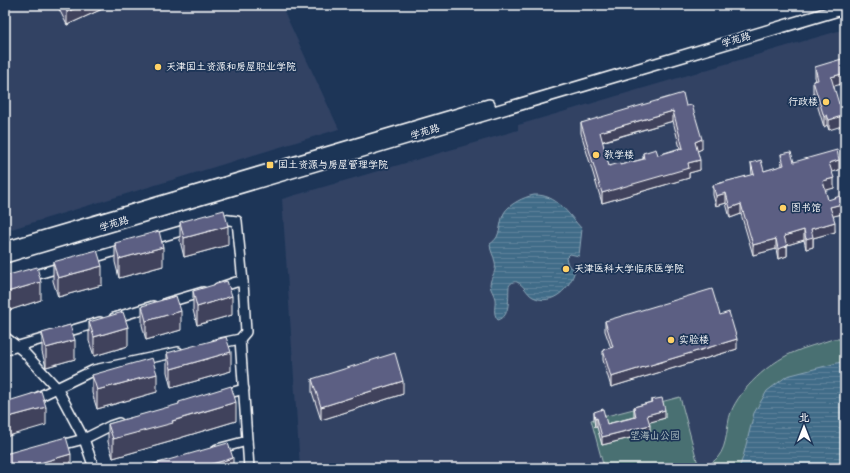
<svg xmlns="http://www.w3.org/2000/svg" width="850" height="473" viewBox="0 0 850 473" font-family="Kalam,'LXGW WenKai TC',sans-serif">
  <style>
    .built { fill: #304264 }
    .park { fill: #496f72; stroke: #a4b7b8 }
    .water { fill: url(#water-rules); stroke: #8da7b8 }
    .lines { fill: none; stroke-linecap: round; stroke-linejoin: round }
    .minor-casing { stroke: #fff; stroke-width: 12 }
    .tertiary-casing { stroke: #fff; stroke-width: 14 }
    .minor { stroke: #1d3557; stroke-width: 9 }
    .tertiary { stroke: #1d3557; stroke-width: 11 }
    .wall { fill: #4f5271; stroke: #fff; fill-rule: evenodd }
    .shaded-wall { fill: #40425c; stroke: #fff }
    .building { fill: #5c5f83; stroke: #fff; fill-rule: evenodd }
    .poi-dot { fill: #ffd166; stroke: #1d3557; stroke-width: 1.5 }
    .labels { text-anchor: middle; dominant-baseline: central; stroke-width: 3.5; stroke-linejoin: round; paint-order: stroke }
    .street-label { font-size: 10px; fill: #fff; stroke: #1d3557 }
    .poi-label { font-size: 10px; fill: #fff; stroke: #1d3557; text-anchor: start }
    .park-label { font-size: 10px; fill: #b6c5c7; stroke: #1d3557 }
  </style>
  <defs>
    <pattern id="water-rules" width="6" height="5" patternUnits="userSpaceOnUse"><rect width="6" height="5" fill="#416c88"/><path d="M0 2.5h6" fill="none" stroke="#5e829a"/></pattern>
  </defs>
  <rect width="100%" height="100%" fill="#1d3557"/>
  <filter id="ink" filterUnits="userSpaceOnUse"><feTurbulence type="fractalNoise" baseFrequency=".025" numOctaves="2"/><feDisplacementMap in="SourceGraphic" scale="8" xChannelSelector="R" yChannelSelector="G"/><feConvolveMatrix kernelMatrix="1 2 1 2 8 2 1 2 1" color-interpolation-filters="sRGB"/></filter>
  <g filter="url(#ink)">
    <!-- built -->
    <g class="built">
      <polygon points="5,5 281,5 339,129 5,231"/>
      <polygon points="845,29 845,339 833,339 740,396 731,412 724,446 718,457 713,461 704,468 699,468 679,398 591,420 604,468 300,468 282,199 518,130 518,125"/>
    </g>
    <!-- park -->
    <g class="park">
      <path d="M833,339h12v129h-141c4,-3 11,-7 14,-11 10,-12 8,-31 13,-45 9,-23 38,-49 61,-59 13,-6 27,-9 41,-14z"/>
      <polygon points="680,397 699,468 604,468 591,420"/>
    </g>
    <!-- water -->
    <g class="water">
      <path d="M534,195c23,-1 34,19 48,34l-3,27 -9,-2 -4,4 2,7 7,5c-4,17 -22,37 -42,27 -6,-3 -9,-12 -16,-15 -4,-1 -6,1 -8,4 -1,10 2,31 -11,34 -6,-7 -2,-14 -3,-21 -1,-6 -5,-9 -5,-15 1,-8 7,-12 5,-22 -1,-6 -5,-11 -5,-18 3,-2 5,-4 7,-7 4,-7 3,-17 7,-24 5,-9 20,-16 30,-18z"/>
      <polygon points="845,361 845,468 739,468 743,457 754,413 767,391 787,376"/>
    </g>
    <g class="lines">
      <defs>
        <g id="minor">
          <polyline points="215,221 221,219 237,221 243,282 246,332 240,339 216,344"/>
          <polyline points="150,240 191,228"/>
          <polyline points="89,259 126,248"/>
          <polyline points="5,284 65,266"/>
          <polyline points="218,288 236,282 243,282"/>
          <polyline points="166,303 203,292"/>
          <polyline points="114,318 153,306"/>
          <polyline points="5,337 23,351 57,388 84,439 94,468"/>
          <polyline points="240,339 249,468"/>
          <polyline points="5,350 100,322"/>
          <polyline points="222,395 244,389"/>
          <polyline points="32,400 94,370 178,352"/>
          <polyline points="57,446 84,439 110,426 119,423"/>
          <polyline points="217,449 247,441"/>
        </g>
        <g id="tertiary">
          <polyline points="5,248 489,105"/>
          <polyline points="5,257 845,8"/>
        </g>
      </defs>
      <!-- minor casing -->
      <use href="#minor" class="minor-casing"/>
      <!-- tertiary casing -->
      <use href="#tertiary" class="tertiary-casing"/>
      <!-- minor -->
      <use href="#minor" class="minor"/>
      <!-- tertiary -->
      <use href="#tertiary" class="tertiary"/>
    </g>
    <!-- wall -->
    <g class="wall">
      <polygon points="57,5 111,5 67,25"/>
      <polygon points="815,67 834,86 829,130 827,125 824,127 813,91 813,81 816,81 815,77"/>
      <path d="M686,106l16,43 -5,2 3,19 -11,3v5l-87,25 -21,-70v-10zM673,121l7,27 -22,7 -15,-2v6l-23,6 -11,1 -7,-24z"/>
      <polygon points="781,154 794,162 839,170 832,172 834,188 825,190 828,200 842,214 833,216 835,232 813,238 813,247 806,249 804,240 787,245 787,256 778,259 776,249 753,255 741,214 730,218 726,203 716,206 713,195 713,185 752,175 751,163 764,171 782,166"/>
      <polygon points="180,222 228,245 184,257 180,241"/>
      <polygon points="115,243 163,266 119,278 115,262"/>
      <polygon points="53,262 102,285 58,297 53,281"/>
      <polygon points="5,276 41,300 7,311 5,305"/>
      <polygon points="193,291 232,315 197,325 193,310"/>
      <polygon points="142,306 181,330 146,340 142,325"/>
      <polygon points="720,315 737,349 611,387 603,360 603,350 611,348 605,331 605,321"/>
      <polygon points="89,322 128,346 94,356 89,341"/>
      <polygon points="42,333 75,359 46,367 42,352"/>
      <polygon points="167,353 231,371 171,388 167,372"/>
      <polygon points="92,375 157,392 97,409 92,393"/>
      <polygon points="312,379 403,394 321,420 312,392"/>
      <polygon points="651,400 665,418 649,422 650,433 602,445 597,427 595,427 594,420 594,412 607,424 634,417 634,407 651,402"/>
      <polygon points="179,402 236,421 173,440 173,441 113,458 108,442 108,424 179,405"/>
    </g>
    <!-- shaded-wall -->
    <g class="shaded-wall">
      <polygon points="82,5 111,5 67,25 67,12"/>
      <polygon points="845,73 845,83 831,87 831,77"/>
      <polygon points="673,111 673,121 600,142 600,132"/>
      <polygon points="827,115 827,125 824,127 824,117"/>
      <polygon points="845,115 845,125 829,130 829,120"/>
      <polygon points="702,139 702,149 695,152 695,142"/>
      <polygon points="700,160 700,170 689,173 689,178 602,203 602,193 688,163"/>
      <polygon points="839,160 839,170 829,173 829,163"/>
      <polygon points="834,178 834,188 823,191 823,181"/>
      <polygon points="726,193 726,203 716,206 716,196"/>
      <polygon points="741,204 741,214 730,218 730,208"/>
      <polygon points="842,204 842,214 830,217 830,207"/>
      <polygon points="835,222 835,232 813,238 813,247 806,249 806,239 811,229"/>
      <polygon points="228,226 228,245 184,257 184,238"/>
      <polygon points="804,230 804,240 784,246 784,236"/>
      <polygon points="776,239 776,249 753,255 753,245"/>
      <polygon points="787,246 787,256 778,259 778,249"/>
      <polygon points="163,247 163,266 119,278 119,259"/>
      <polygon points="102,266 102,285 58,297 58,278"/>
      <polygon points="41,282 41,300 7,311 7,292"/>
      <polygon points="232,296 232,315 197,325 197,307"/>
      <polygon points="181,311 181,330 146,340 146,321"/>
      <polygon points="128,327 128,346 94,356 94,337"/>
      <polygon points="737,339 737,349 611,387 611,377"/>
      <polygon points="75,340 75,359 46,367 46,348"/>
      <polygon points="231,352 231,371 171,388 171,369"/>
      <polygon points="7,362 7,381 5,382 5,363"/>
      <polygon points="157,374 157,392 97,409 97,390"/>
      <polygon points="403,381 403,394 321,420 321,407"/>
      <polygon points="236,402 236,421 173,440 173,441 113,458 113,439"/>
      <polygon points="46,407 46,425 5,437 5,418"/>
      <polygon points="665,410 665,418 647,423 647,415"/>
      <polygon points="597,418 597,427 595,427 595,419"/>
      <polygon points="650,425 650,433 602,445 602,437"/>
      <polygon points="71,454 71,468 22,468"/>
      <polygon points="233,458 233,468 198,468"/>
    </g>
    <!-- building -->
    <g class="building">
      <polygon points="63,5 82,5 67,12"/>
      <polygon points="845,58 845,73 831,77 839,104 845,103 845,115 829,120 827,115 824,117 813,81 818,80 815,67"/>
      <path d="M683,93l3,13 6,-1 10,34 -7,3 5,18 -12,3 1,5 -87,25 -21,-70zM673,111l10,37 -25,7 -2,-6 -13,4 1,6 -24,6v-2l-11,3 -9,-34z"/>
      <polygon points="837,150 839,160 829,163 834,178 823,181 828,200 840,196 842,204 830,207 835,222 811,229 813,237 806,239 804,230 784,236 787,246 778,249 776,239 753,245 741,204 730,208 726,193 716,196 713,185 754,174 751,163 761,160 764,171 784,165 781,154 791,152 794,162"/>
      <polygon points="224,210 228,226 184,238 180,222"/>
      <polygon points="159,231 163,247 119,259 115,243"/>
      <polygon points="97,250 102,266 58,278 53,262"/>
      <polygon points="37,267 41,282 7,292 5,286 5,276"/>
      <polygon points="227,281 232,296 197,307 193,291"/>
      <polygon points="712,289 720,315 729,312 737,339 611,377 603,350 613,347 605,321"/>
      <polygon points="176,296 181,311 146,321 142,306"/>
      <polygon points="123,312 128,327 94,337 89,322"/>
      <polygon points="70,325 75,340 46,348 42,333"/>
      <polygon points="226,337 231,352 171,369 167,353"/>
      <polygon points="395,353 403,381 321,407 312,379"/>
      <polygon points="5,355 7,362 5,363"/>
      <polygon points="152,358 157,374 97,390 92,375"/>
      <polygon points="231,386 236,402 172,421 173,423 113,439 108,424 179,404 179,402"/>
      <polygon points="41,391 46,407 5,418 5,402"/>
      <polygon points="662,398 665,410 647,415 650,425 602,437 597,418 595,419 594,412 603,409 607,424 636,417 634,407 652,402 651,400"/>
      <polygon points="66,437 71,454 22,468 5,468 5,454"/>
      <polygon points="228,443 233,458 198,468 140,468"/>
    </g>
  </g>
  <!-- markers -->
  <g class="poi-dot">
    <circle cx="158" cy="67" r="4"/>
    <circle cx="826" cy="102" r="4"/>
    <circle cx="596" cy="155" r="4"/>
    <rect x="266" y="161" width="8" height="8" rx="2"/>
    <circle cx="783" cy="208" r="4"/>
    <circle cx="566" cy="269" r="4"/>
    <circle cx="671" cy="340" r="4"/>
  </g>
  <g class="labels">
    <!-- street labels -->
    <g class="street-label">
      <text transform="translate(736 40) rotate(-16)">学苑路</text>
      <text transform="translate(425 132) rotate(-17)">学苑路</text>
      <text transform="translate(114 224) rotate(-17)">学苑路</text>
    </g>
    <!-- poi labels -->
    <g class="poi-label">
      <text x="166" y="67">天津国土资源和房屋职业学院</text>
      <text x="818" y="102" text-anchor="end">行政楼</text>
      <text x="604" y="155">教学楼</text>
      <text x="278" y="165">国土资源与房屋管理学院</text>
      <text x="791" y="208">图书馆</text>
      <text x="574" y="269">天津医科大学临床医学院</text>
      <text x="679" y="340">实验楼</text>
    </g>
    <!-- park labels -->
    <g class="park-label">
      <text x="655" y="436">望海山公园</text>
    </g>
  </g>
  <!-- margin -->
  <rect width="850" height="473" fill="none" stroke="#1d3557" stroke-width="20"/>
  <rect x="10" y="10" width="830" height="453" fill="none" stroke="#fff" stroke-width="1.5" filter="url(#ink)"/>
  <!-- north arrow -->
  <g transform="translate(804 427)" stroke="#1d3557" stroke-width="3" paint-order="stroke">
  <path d="M0-3L7 15L0 10L-7 15Z" fill="#ffffff"/>
  <text y="-6" font-size="11" font-weight="bold" text-anchor="middle" fill="#ffffff">北</text>
  </g>
</svg>
